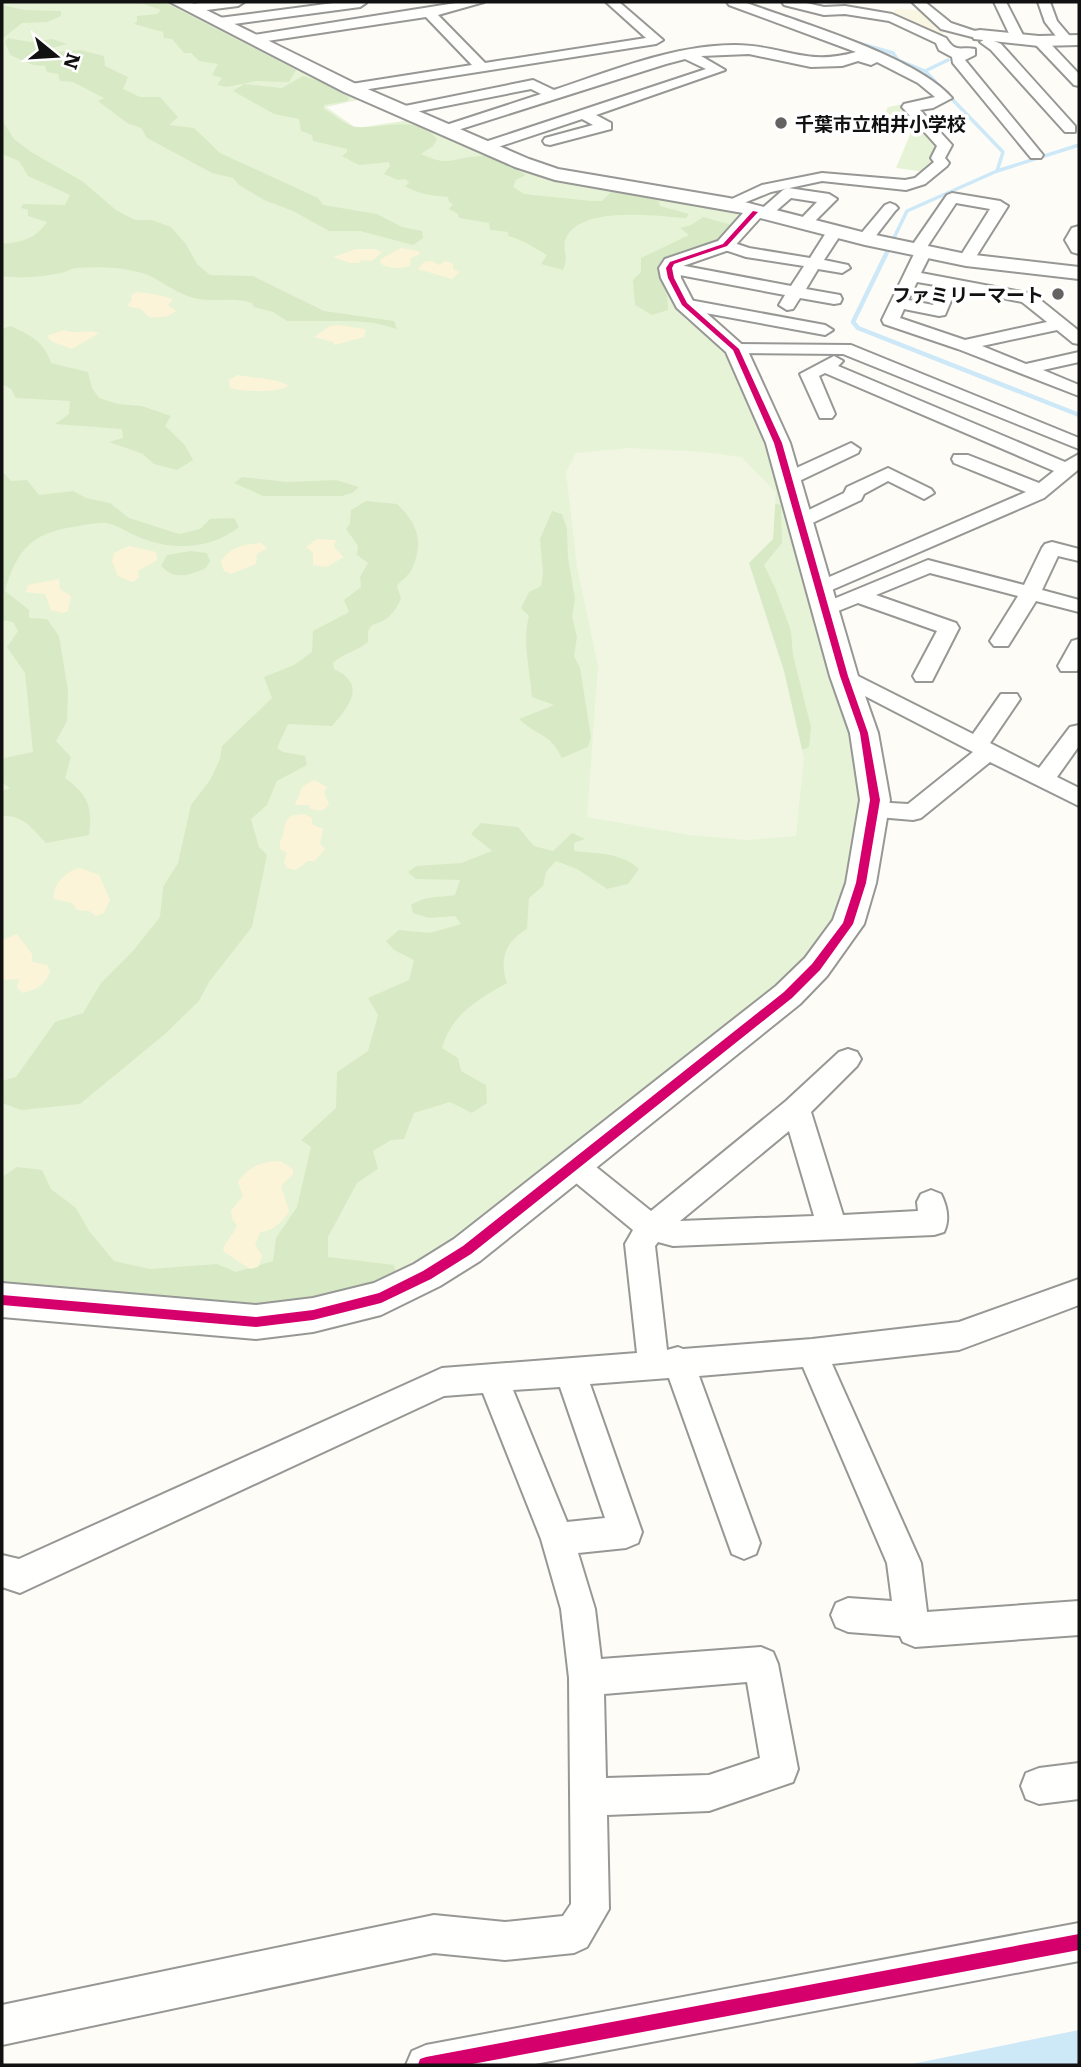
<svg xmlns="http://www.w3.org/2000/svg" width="1081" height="2067" viewBox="0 0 1081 2067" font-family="Literata,'Noto Sans JP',serif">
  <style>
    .farmland { fill: #f9f7e4 }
    .green { fill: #e7f3d7 }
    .forest { fill: #d8eac5 }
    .sand { fill: #fcf4d9 }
    .pitch { fill: #f0f6e1 }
    .water { fill: #cde8f7 }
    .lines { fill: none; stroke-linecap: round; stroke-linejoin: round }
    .stream-far1 { stroke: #cde8f7; stroke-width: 3.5 }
    .stream { stroke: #cde8f7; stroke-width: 4.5 }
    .minor-casing { stroke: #979795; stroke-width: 4 }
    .tertiary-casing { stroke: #979795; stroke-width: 4 }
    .minor { fill: #fffffe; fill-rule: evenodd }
    .tertiary { fill: #fffffe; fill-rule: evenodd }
    .cycleway-casing { stroke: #fff; stroke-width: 5 }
    .cycleway { fill: #d6006c; fill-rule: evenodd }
    .poi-dot { fill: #646362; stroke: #fff; stroke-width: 2.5 }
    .labels { text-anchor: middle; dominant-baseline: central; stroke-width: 7; stroke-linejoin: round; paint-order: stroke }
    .far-poi-label { font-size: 19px; font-weight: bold; fill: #111; stroke: #fff; text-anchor: start }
  </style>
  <rect width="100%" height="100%" fill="#fdfcf7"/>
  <!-- farmland -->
  <polygon class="farmland" points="896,9 920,10 939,25 934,28 945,32 935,37 891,17"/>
  <!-- green -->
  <g class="green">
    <path d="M2,2h165l195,97 -36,8 30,21 54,-8 112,48 214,44 7,7c-23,24 -40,30 -71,38 -1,24 -3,51 19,66 14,9 26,14 36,27l42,93 83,290 11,66 -13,80 -11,34 -45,59 -339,272 -81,43 -163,22 -209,-21z"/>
    <polygon points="904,104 941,146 938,162 926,172 896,168 912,130 885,113 888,107"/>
  </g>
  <!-- forest -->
  <g class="forest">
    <polygon points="116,2 164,2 296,70 289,82 256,81 227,87 217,85 222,78 212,75 218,64 199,61 191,53 184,53 172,39 164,38 163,32 134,24 137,22 137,16 157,14 161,10 144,4"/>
    <polygon points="2,5 25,10 61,11 61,16 47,22 22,23 2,39"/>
    <polygon points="8,38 30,42 52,39 67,44 44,50 44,53 80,50 104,56 105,66 128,77 123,89 140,97 160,97 178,117 169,125 194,128 220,153 318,198 323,205 377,214 402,227 422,231 423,238 413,245 360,231 329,231 293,211 264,200 239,185 233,178 212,173 147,138 141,128 127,123 98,101 104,98 73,82 60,81 58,74 47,72 45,66 33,65 10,55 5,42"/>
    <path d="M303,76l19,6 27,15 -1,4 -24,4v4c10,5 23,18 34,18 26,2 58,-13 79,12l-4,7 -12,8c30,14 32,3 59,2 17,-1 32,11 46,19l-10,5 -3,7 11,7 68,7h10l10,-10 46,9 2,6 29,8 -3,4c-29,-2 -105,-13 -120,20 -5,11 4,17 -3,32l-22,-6 6,-9c-13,-7 -25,-16 -39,-19v-4l-18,-2 -1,-7 -30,-5 -1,-4 -9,-5 4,-5 -4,-2 -1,-5c-13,-1 -31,-3 -43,-11l4,-3 -3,-4 -8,1 -14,-6 6,-8 -1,-4 -30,3 -17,-9 5,-4v-3l-34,-8 -1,-6 -11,-4 -2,-12 -25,-5 -41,-23 11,-7 38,4z"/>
    <path d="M2,120l12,19 17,13 51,29 34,29 19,10h17l19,7 15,17 11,20 13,11 43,1 71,35 70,10 3,8 -22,-6 -24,-2h-64l-14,-9 -19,-5 -2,-4c-18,-7 -39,0 -58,-5 -16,-4 -30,-15 -44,-22 -19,-9 -53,-10 -74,-8 -6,1 -10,4 -15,5 -19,4 -41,6 -59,3v-32c20,-2 33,-5 45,-22l-19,-6v-6l-7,-2 2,-4 42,1 5,-10 -42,-19 -9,-15 -17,-7z"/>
    <path d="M703,217l29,8 -9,12 -62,26c0,17 8,30 7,47l-16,5 -17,-10 -2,-25 8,-8v-14l48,-23 -9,-7 11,-3z"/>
    <path d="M10,326c19,8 35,16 41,37l37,9 4,16 7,10 19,6 24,2 29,10 -6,10 19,18 9,16 -16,10 -23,-6 -11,-10 -34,-12 14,-4 -1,-9 -67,-5 14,-10 1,-13 -54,-3 -5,-9 -9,-5v-55z"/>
    <path d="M2,471l9,10 16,-1 12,15 34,-4 13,7 24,5 19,15 50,16 21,-5 10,-10 24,-1 5,9c-27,22 -66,24 -98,11 -11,-4 -23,-13 -35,-15 -8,-1 -19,2 -27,3 -45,6 -62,21 -74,65l24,19v8l18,1 12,17 9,55 -1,30 -11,20 15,16 -6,21c23,17 28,29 24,57l-43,8c-14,-15 -23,-28 -44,-27v-25l8,-3 -8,-5 2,-25 29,-6 -8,-79 -18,-26 11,-16 -5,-9 -11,-2z"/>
    <polygon points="242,477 287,482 336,480 359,487 352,493 342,496 263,496 234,483"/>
    <path d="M366,501l31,3c21,20 27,38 15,65 -3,7 -11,11 -15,17l4,13c-7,14 -13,22 -29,26l-4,6v11c-11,9 -24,11 -35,21l1,6c33,15 16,37 -2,57l-44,-2 -11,24 6,4 22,4 2,9 -30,16 -10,24 -16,14 8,28 8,8 -15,72 -43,55 -10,19 -34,33 -85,70 -59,6 -19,-7v-22l14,-4 39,-55 28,-9 18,-30 32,-32 27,-34 3,-30 15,-24 13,-58 19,-25 10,-21 2,-13 50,-48 -8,-21 30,-12 18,-13 1,-21 36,-19 -5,-12 17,-13 -1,-10 8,-14 -11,-8 1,-9 -12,-17 4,-5 1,-14z"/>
    <polygon points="764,501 781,505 782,543 764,565 776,590 791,631 793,655 811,727 809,747 794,754 744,580"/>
    <path d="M552,511l10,3 5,15 1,29 7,41 -3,18 5,20 -3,19 6,12 11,69 -3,10 -26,11c-14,-27 -23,-20 -43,-39l35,-14 -22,-8c-2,-28 -10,-55 -3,-81l-8,-8 8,-16 12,-6 2,-13 -3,-34z"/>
    <path d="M191,551l16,2 3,8 -4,7c-16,7 -31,13 -45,-2l6,-11z"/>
    <path d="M481,823l37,4 16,19 19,5 19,-18 13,6 -11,4v8c24,3 47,1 65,18l-11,15 -21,5 -30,-20 -21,-8 -10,11 -3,14 -14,12 -2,31c-22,13 -28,30 -20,54 -30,17 -55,31 -65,65l16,10 3,13 25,14 1,18 -15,10 -22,-11 -36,11 -10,26 -13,1 -18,11 5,18 -21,14 -29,54v20l66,8 2,10 -50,17 -72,14 -63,-2 -209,-17v-110l15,-10 25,3 9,19 25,19 13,23 25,30 36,8 67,-5 19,8 37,-11 3,-23 21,-31 14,-60 -10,-7 35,-32 1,-36 31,-21 10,-36 -10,-17 41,-18 5,-20 -20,-10 -8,-9 13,-11 31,3 31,-9 -6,-8 -26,2 -16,-5 -2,-8c17,-10 26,-7 44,-10l5,-15 -44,-1 -8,-7 8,-6 45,-3 31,-12 -21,-17z"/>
  </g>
  <!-- sand -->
  <g class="sand">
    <path d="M401,248l17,3 2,3 -9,4 -1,8c-10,3 -22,3 -30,-3l1,-4z"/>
    <polygon points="356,249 375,249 382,252 372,261 361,260 359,263 350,263 333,257"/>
    <polygon points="432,261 439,265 446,261 453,264 453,269 459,272 452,279 418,269 424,262"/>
    <path d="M136,292c8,0 30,4 37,7l-5,6 8,6 -8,5 -18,2 -9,-9 -14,-3 5,-6 -1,-4z"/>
    <polygon points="338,325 364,329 366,331 364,337 334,345 333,342 314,337 330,326"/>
    <path d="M64,330c12,5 23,-1 35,3l-27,16 -21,-8 -4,-5z"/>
    <path d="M238,375c18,4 36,2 51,11 -15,7 -42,6 -59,2l-1,-8z"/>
    <polygon points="317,539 336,540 334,547 344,557 326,567 313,565 313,553 306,547"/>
    <path d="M261,543l6,5 -10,6 -1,10 -25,10 -7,-3 -3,-9c7,-15 25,-18 40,-19z"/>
    <polygon points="129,546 156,552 157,560 138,571 139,578 132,582 118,576 112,561 114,553"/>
    <polygon points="59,579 60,589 71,596 68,611 63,613 51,610 45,594 26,592 28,585"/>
    <path d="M314,780l13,7 -3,6 5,10c-4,9 -9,8 -18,6l-2,-4h-14l7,-18z"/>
    <path d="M305,814l7,4v6l11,5 -3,15 5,5 -10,12h-7l-12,9 -9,-2 -3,-6 3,-9 -7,-4c-1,-8 2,-11 4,-18 2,-15 6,-16 21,-17z"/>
    <path d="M80,868l19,7 11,25 -6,13 -8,3 -7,-5 -12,-1 -5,-7 -18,-4c-2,-14 13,-29 26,-31z"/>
    <path d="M17,934l15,20v8l15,3 3,6c-4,14 -14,19 -28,22l-5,-6 2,-8 -17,1v-40z"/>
    <path d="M280,1161l13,8v5l-12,12 8,25c-5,10 -18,21 -29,21l-5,13 7,11 -4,11 -8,2 -27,-18c3,-12 11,-16 14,-26l-5,-6 -1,-8 12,-15 -5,-14c11,-16 23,-20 42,-21z"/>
  </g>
  <!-- pitch -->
  <polygon class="pitch" points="629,448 704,452 741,457 776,492 773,539 749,563 784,671 804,758 796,836 748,840 690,835 587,817 598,666 577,567 566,472 576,453"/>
  <!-- water -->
  <polygon class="water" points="1079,2030 1079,2065 907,2065"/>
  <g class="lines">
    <!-- stream-far1 -->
    <g class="stream-far1">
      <polyline points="844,39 893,53 898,60 925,71 1003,152 997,171"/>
      <polyline points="925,71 948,60"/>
      <polyline points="889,248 907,211 997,171 1079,145"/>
    </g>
    <!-- stream -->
    <polyline class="stream" points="890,246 853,322 858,328 1079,415"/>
    <defs>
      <g id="minor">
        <polygon points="210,2 244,2 238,6 191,12 185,8 191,4"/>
        <polygon points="341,2 366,3 360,7 219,26 213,22 219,18"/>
        <polygon points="462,2 484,2 438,15 485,63 646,38 606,2 619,2 663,40 656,44 350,92 343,88 345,85 472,65 426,17 254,43 247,39 254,35"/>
        <path d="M727,2h17c54,20 172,54 208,96l-19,10 -13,2 32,35 -7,13 4,5 -2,3 -22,18 -19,6 -84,-9 -51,11 -42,17 -8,-5 41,-19 60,-12 83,7 10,-2 19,-16 -3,-4 6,-12 -35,-39 2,-3 31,-7 -17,-14 -41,-21 -6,3 -13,-4 -16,5 -31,1 -62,-13 -48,2 24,14 -129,45 15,8v6l-61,16 -5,-1 -2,-3 2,-3 48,-13 -11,-6 -93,31h-10l-2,-3 2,-3 227,-75 -21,-10 -19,5 -221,70 -7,-4 2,-3 101,-33 -10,-5 -131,26 -7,-4 7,-4 133,-27 21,10c57,-19 120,-45 181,-45 48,0 70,22 121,7l-127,-47z"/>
        <path d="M782,2h20l22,5 21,-1 47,8 54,24c10,16 15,8 29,11v6l-10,5 78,95 -2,3h-10l-78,-95 -1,-6 -13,-7 -3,-7 -47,-22 -44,-7 -21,1 -40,-10z"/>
        <polygon points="912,2 925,2 951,23 987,35 980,39 941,29"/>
        <polygon points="994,2 1006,2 1025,39 1023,42 1013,42"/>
        <polygon points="1038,2 1050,2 1057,21 1074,41 1072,44 1062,44 1045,22"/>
        <polygon points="1040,37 1045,38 1079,74 1079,86 1074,85 1035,44 1033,41"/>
        <polygon points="987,38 1001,44 1075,126 1075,132 1065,132 991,50 980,42"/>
        <polygon points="788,188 829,194 837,199 809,227 804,229 796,224 817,202 791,198 769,217 759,217 756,214 759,211 783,190"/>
        <path d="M952,193l48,8 8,5 -36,57 -6,2 -8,-5 32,-51 -34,-6 -29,44 5,4 -11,22 112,21 46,37v13l-6,-1 -16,-13 -75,16 44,18 53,-12v10l-36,8 36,15v11l-121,-47 -74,-25 -2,-4 32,-66 -5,-4 38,-55zM917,282l24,4 -8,19 -25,-5zM956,289l66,13 25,20 -82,18 -65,-22 4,-9 35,7 6,-1z"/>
        <polygon points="890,203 895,205 898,208 895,211 871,242 859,242 857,239 859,236 885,205"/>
        <polygon points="835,226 843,231 824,260 848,265 850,268 842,273 818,269 806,289 840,295 842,299 840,303 834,304 800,298 793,309 787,310 779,305 785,295 669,273 661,268 669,263 791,286 804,266 746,257 719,248 717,245 725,240 749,248 810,258 829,228"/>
        <polygon points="684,299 825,325 833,330 825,335 678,308 676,304"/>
        <polygon points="736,344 851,345 1079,438 1079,449 843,354 730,353 727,349 730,345"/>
        <polygon points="834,356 843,361 838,366 1065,462 1079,454 1079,469 1044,498 827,592 813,592 810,588 813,584 1026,492 954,463 952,459 954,455 968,455 1039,483 1054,471 825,373 819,376 835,414 832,418 820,418 800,374"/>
        <polygon points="851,443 860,449 858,453 795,483 788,485 779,479 781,475"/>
        <polygon points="888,468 931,489 934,493 924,499 888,481 864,494 861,500 808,525 801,527 791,521 794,517 844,493 847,487"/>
        <polygon points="1052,542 1079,549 1079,561 1058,556 1042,590 1079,600 1079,612 1036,601 1008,646 994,646 990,641 1018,596 930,573 876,595 956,623 959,628 932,681 916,681 913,676 937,631 858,603 833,613 819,613 816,609 819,605 928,560 1024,585 1042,548 1045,544"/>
        <polygon points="1079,639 1079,667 1077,671 1061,671 1058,666 1072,641"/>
        <polygon points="844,669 973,734 1001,694 1017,694 1020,699 990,743 1039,768 1070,727 1079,725 1079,746 1057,777 1079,788 1079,806 990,762 921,818 913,820 866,816 862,810 866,804 874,802 908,804 973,752 836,681 833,676 836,671"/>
        <path d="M848,1049l9,3 4,7 -4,7 -46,46 32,103 75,-4 -1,-9 4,-8 10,-4 10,4c6,12 9,25 3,38l-10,3 -261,11 -15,-4 -3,4 12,104 11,-3 5,2 129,-10 147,-17 120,-43v26l-120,45 -127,14 89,199 6,49 152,-11v34l-164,12 -12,-5 -3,-6 -52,-4 -12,-5 -5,-12 5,-12 12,-5 44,3 -5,-38 -84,-196 -104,9 61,167 -4,11 -12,5 -12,-5 -4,-11 -59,-165 -79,6 52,148 -4,11 -12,5 -48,5 17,56 6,50 160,-12 12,5 5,12 20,105 -5,13 -84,29 -102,4 2,94 -22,38 -13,6 -69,7 -71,-7 -432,92v-40l432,-90 71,7 58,-6 8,-12 -2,-226 -8,-69 -20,-70 -58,-146 -39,3 -424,197 -18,-6v-32l17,4 423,-191 195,-15 -12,-109 8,-14 -68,-56 -4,-8 4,-8 10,-4 10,4 66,53 135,-110 53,-49zM789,1131l25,85 -134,5zM560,1387l45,131 -38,4 -54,-132zM747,1682l13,76 -51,17 -103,3 -2,-84z"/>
        <polygon points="1079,1763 1079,1799 1039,1804 1026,1799 1021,1786 1026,1773 1039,1768"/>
        <polygon points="1079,1923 1079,1961 530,2065 406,2065 412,2051 426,2045"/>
      </g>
      <g id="tertiary">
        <polygon points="170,2 190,2 356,84 529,159 558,169 729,198 866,233 966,254 1079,267 1079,279 966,266 865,245 760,218 732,249 680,267 681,278 693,301 747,349 790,443 858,676 878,733 890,800 876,883 864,924 827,976 800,1004 480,1261 440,1286 381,1315 313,1332 256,1339 2,1317 2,1283 256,1305 313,1298 374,1283 414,1264 454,1239 776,986 805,958 833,920 846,883 860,800 850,733 830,676 766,443 726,352 677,308 661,278 659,268 665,259 718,241 743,213 555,180 515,167 344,92"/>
        <polygon points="980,30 1039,36 1079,35 1079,45 1039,46 974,39 972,35 974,31"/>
        <polygon points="1079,226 1079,254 1072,252 1065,240 1072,228"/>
      </g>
    </defs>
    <!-- minor casing -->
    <use href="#minor" class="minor-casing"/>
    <!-- tertiary casing -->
    <use href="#tertiary" class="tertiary-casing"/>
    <!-- minor -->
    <use href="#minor" class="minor"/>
    <!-- tertiary -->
    <use href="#tertiary" class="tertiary"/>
    <defs>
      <g id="cycleway">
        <polygon points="753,211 758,212 727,246 674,264 672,268 674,278 687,303 739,349 782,443 848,676 868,733 880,800 866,883 853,924 820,970 792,998 471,1254 431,1279 381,1303 313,1320 256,1327 2,1305 2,1295 256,1317 313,1310 379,1293 423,1271 463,1246 784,992 812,964 843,923 856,883 870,800 860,733 840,676 774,443 733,350 682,305 668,278 666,268 670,262 723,244"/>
        <polygon points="1079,1934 1079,1950 467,2065 418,2065 420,2059 426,2057"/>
      </g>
    </defs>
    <!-- cycleway casing -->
    <use href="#cycleway" class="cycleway-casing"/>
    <!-- cycleway -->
    <use href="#cycleway" class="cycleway"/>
  </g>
  <!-- markers -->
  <g class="poi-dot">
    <circle cx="781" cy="123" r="7"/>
    <circle cx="1058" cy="294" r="7"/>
  </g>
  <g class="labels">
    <!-- far-poi labels -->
    <g class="far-poi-label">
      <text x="795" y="123">千葉市立柏井小学校</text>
      <text x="1044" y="294" text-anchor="end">ファミリーマート</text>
    </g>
  </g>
  <!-- border -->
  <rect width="1081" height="2067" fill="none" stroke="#111111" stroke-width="7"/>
  <!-- north arrow -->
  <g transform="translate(56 56) rotate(108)" stroke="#ffffff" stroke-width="5" paint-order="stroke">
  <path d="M0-5L12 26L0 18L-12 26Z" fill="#111111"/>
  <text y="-10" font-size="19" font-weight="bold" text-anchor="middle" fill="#111111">N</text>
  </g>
</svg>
